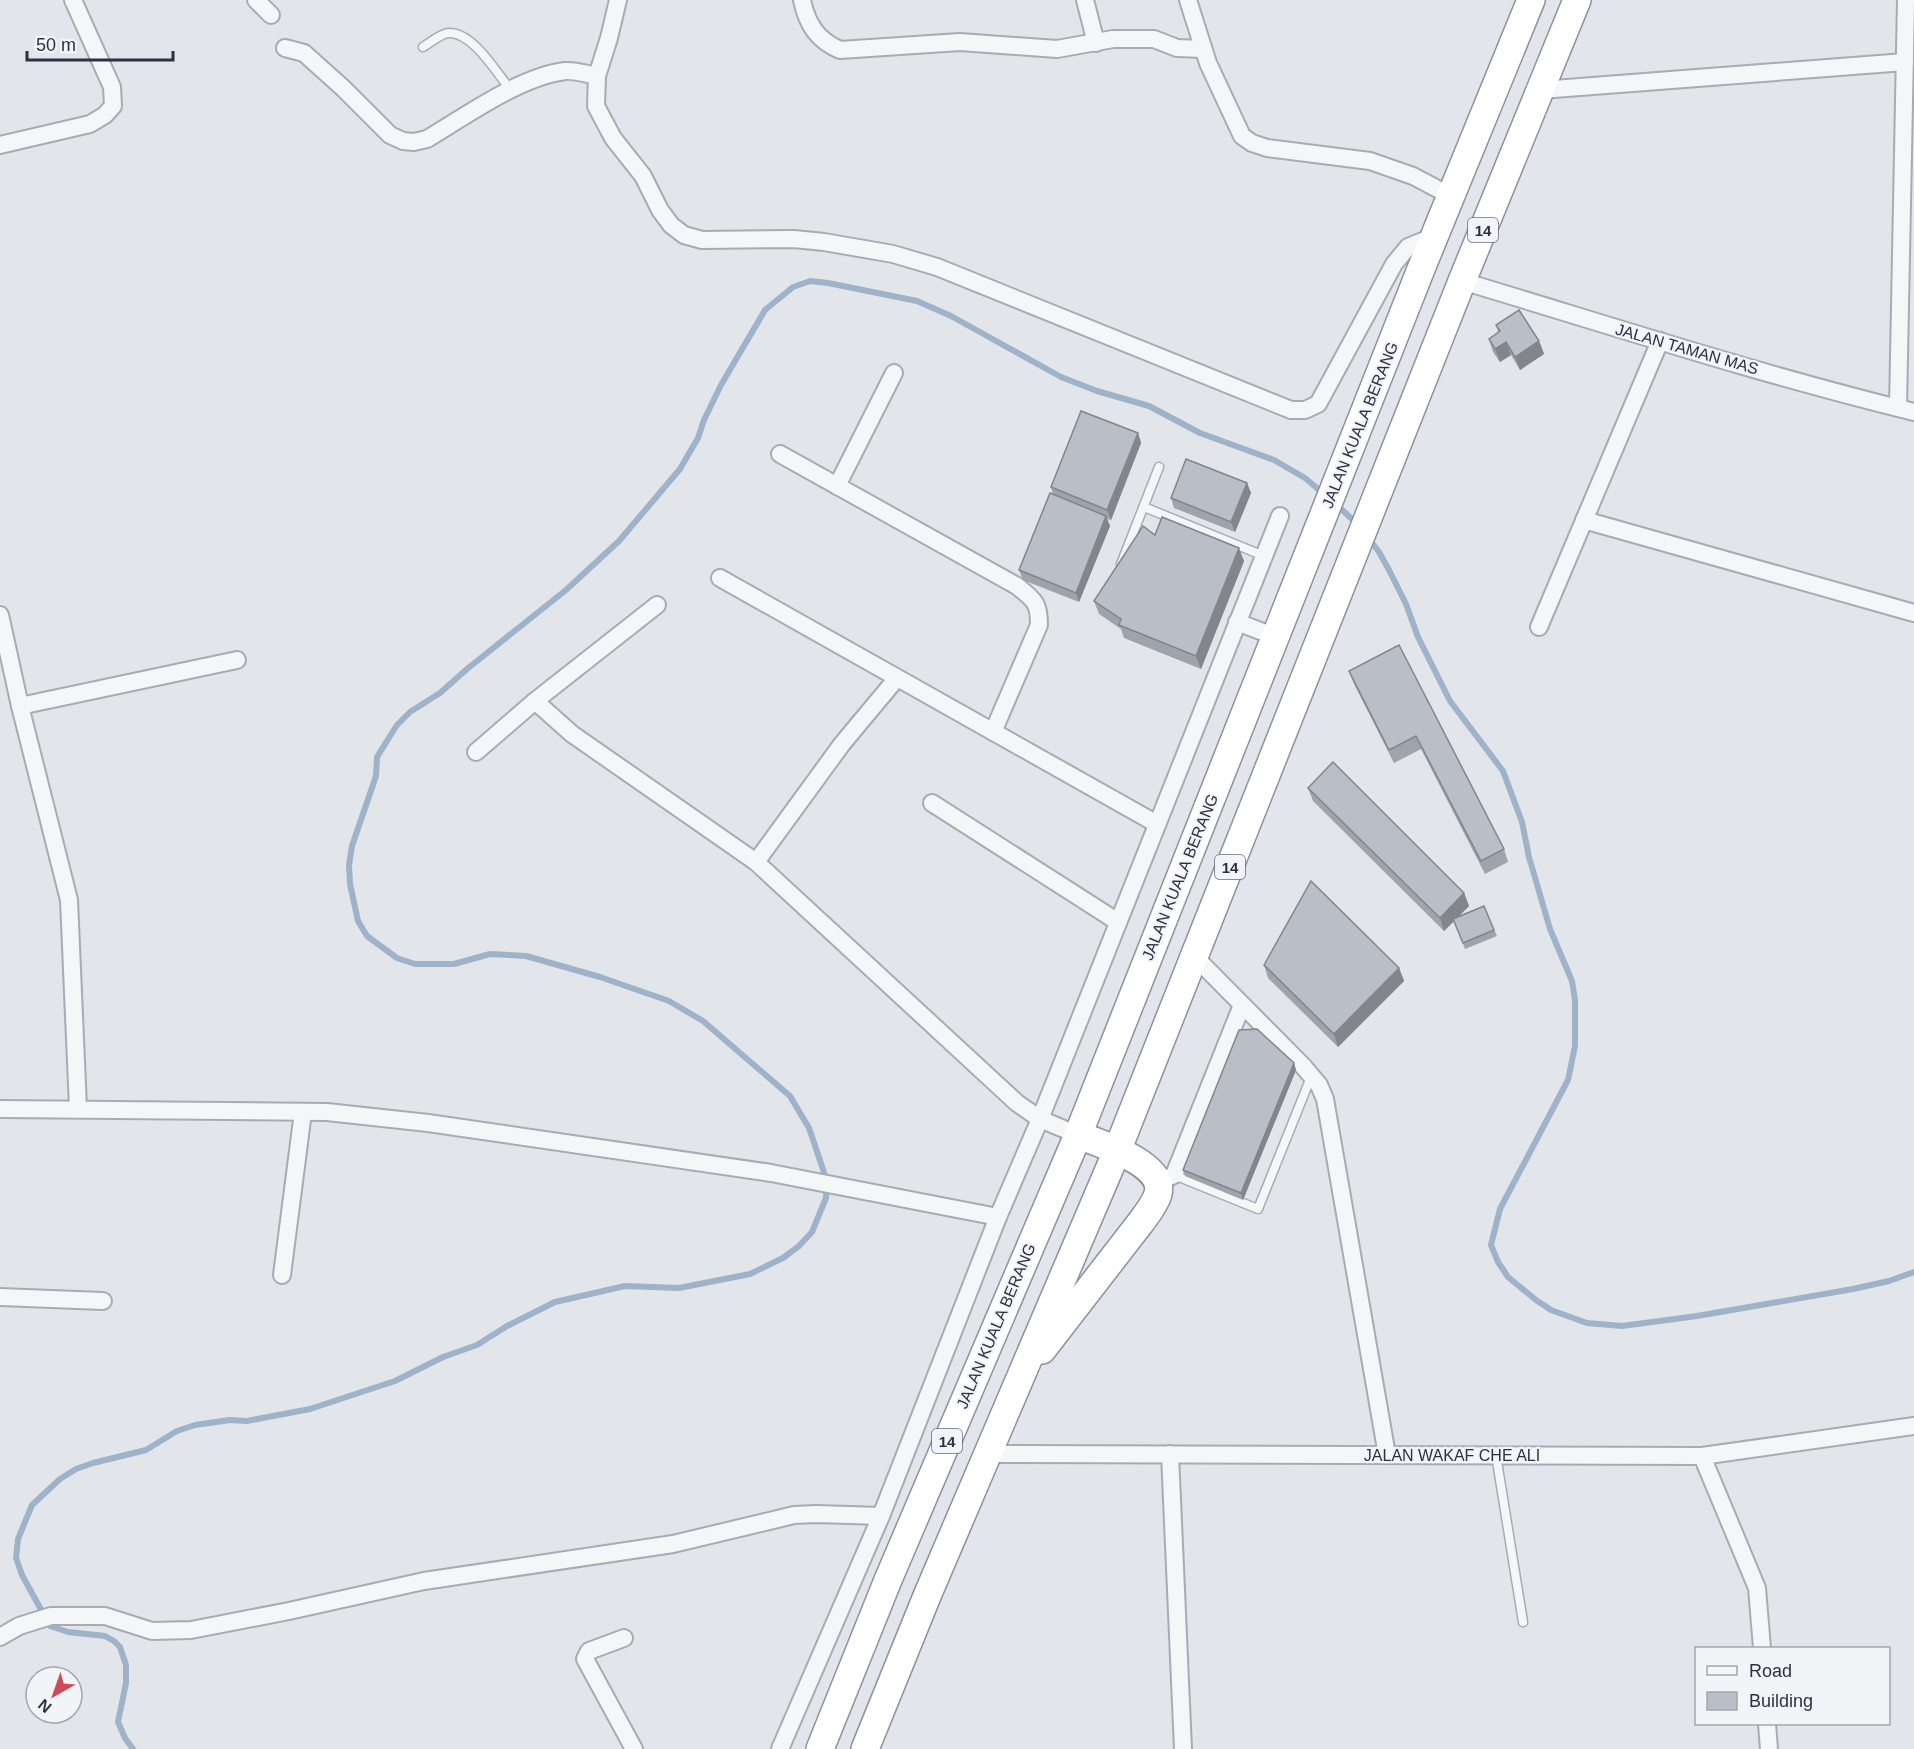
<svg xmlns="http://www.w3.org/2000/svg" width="1914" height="1749" viewBox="0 0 1914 1749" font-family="Arial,sans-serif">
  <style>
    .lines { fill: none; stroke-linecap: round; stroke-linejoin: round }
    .stream { stroke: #9eb2c9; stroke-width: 6 }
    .service-casing { stroke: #a7acb4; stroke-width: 11 }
    .minor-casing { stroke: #a7acb4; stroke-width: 20 }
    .trunk-casing { stroke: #8a92a1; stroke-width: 30 }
    .service { stroke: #f5f6f8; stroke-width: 8 }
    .minor { stroke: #f5f6f8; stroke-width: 16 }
    .trunk { stroke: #fff; stroke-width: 27 }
    .wall { fill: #9fa3ab }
    .shaded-wall { fill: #82858b }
    .building { fill: #b9bec7; stroke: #82858b; stroke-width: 1.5 }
    .labels { text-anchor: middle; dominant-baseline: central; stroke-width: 4.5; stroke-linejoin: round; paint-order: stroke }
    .shield { fill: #f2f4f8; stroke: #666c79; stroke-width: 1.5 }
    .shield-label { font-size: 15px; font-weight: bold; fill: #2a3242 }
    .street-label { font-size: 16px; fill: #2a3242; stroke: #f2f4f8 }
  </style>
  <rect width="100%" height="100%" fill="#e2e5ea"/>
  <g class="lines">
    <!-- stream -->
    <g class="stream">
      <polyline points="1336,504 1357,524"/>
      <polyline points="1369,539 1379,552 1389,570 1406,604 1418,637 1450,701 1503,771 1522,822 1529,857 1550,929 1572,981 1575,1000 1575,1046 1568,1080 1500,1209 1491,1245 1498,1262 1508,1277 1536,1300 1551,1310 1587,1323 1622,1326 1697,1316 1853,1289 1889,1281 1914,1272"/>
      <polyline points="133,1749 125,1738 118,1722 126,1683 126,1665 120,1647 114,1641 105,1636 68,1632 50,1626 22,1575 16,1558 18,1539 32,1505 60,1479 76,1469 93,1463 146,1450 177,1431 195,1425 230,1420 247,1421 310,1409 395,1381 443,1357 477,1345 507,1326 555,1302 625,1286 679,1288 750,1274 783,1258 799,1246 812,1232 826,1198 827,1181 809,1128 790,1096 703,1021 669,1001 600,977 526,956 490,954 454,964 415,964 397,958 367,936 358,921 350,884 349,865 352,846 376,776 377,757 397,725 410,712 440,693 467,669 566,590 619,541 680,469 698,438 704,420 721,385 765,310 793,287 810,281 828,283 917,301 951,316 1061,377 1097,391 1149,406 1200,433 1274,460 1305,478 1324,494"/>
    </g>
    <defs>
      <g id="service">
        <path d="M423,47c7,-4 17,-13 25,-14 24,-2 48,39 62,56"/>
        <polyline points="1144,507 1264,556"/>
        <polyline points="1121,564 1159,467"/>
        <polyline points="1174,1175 1258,1209 1311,1077"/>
        <polyline points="1496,1455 1523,1622"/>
      </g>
      <g id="minor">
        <polyline points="256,0 271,15"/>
        <polyline points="618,0 609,38 597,76 596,106 613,138 643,176 660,210 671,225 684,235 702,240 794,239 824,242 893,254 937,267 1291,410 1305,410 1318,404 1394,264 1408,247 1435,236"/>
        <path d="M802,0c5,24 15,40 38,50l120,-8 97,7 56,-10h41l23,9 26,1"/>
        <polyline points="1085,0 1096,43"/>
        <polyline points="1188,0 1208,63 1242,136 1252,143 1267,148 1370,161 1413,176 1451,196"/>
        <path d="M285,48l19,5 39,35 47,47 13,6 11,1 13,-3c39,-23 92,-62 138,-68 10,-1 21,3 32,5"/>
        <polyline points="1541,90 1905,62"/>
        <polyline points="0,145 90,124 105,115 113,106 112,87 73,0"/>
        <path d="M1462,281c150,45 300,94 452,131"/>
        <polyline points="1898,408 1906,0"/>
        <path d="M780,454l237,132c17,14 22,16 22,39l-46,107"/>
        <polyline points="837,486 894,373"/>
        <polyline points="1584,520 1914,613"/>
        <polyline points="720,578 1157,824"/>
        <polyline points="0,615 20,706 69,900 78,1108"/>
        <polyline points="1237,622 1276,637"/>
        <polyline points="1539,627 1660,341"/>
        <polyline points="535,701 572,734 756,862 1017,1103 1040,1119 1078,1135"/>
        <polyline points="20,706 237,660"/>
        <polyline points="476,752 535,701 657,605"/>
        <polyline points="932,803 1118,922"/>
        <polyline points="756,862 842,744 897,678"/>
        <polyline points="1194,956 1303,1066 1319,1085 1325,1099 1387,1455"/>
        <polyline points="0,1109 327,1112 428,1123 771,1173 998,1217"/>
        <polyline points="1158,1182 1174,1175 1242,1005"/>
        <polyline points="282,1275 303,1112"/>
        <polyline points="0,1297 103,1301"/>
        <polyline points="988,1454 1702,1456 1914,1426"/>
        <polyline points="1170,1454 1183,1749"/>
        <polyline points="1702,1456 1757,1588 1762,1648"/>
        <polyline points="0,1637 19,1626 51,1616 105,1616 152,1631 191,1630 289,1611 424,1581 673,1544 794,1515 816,1514 881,1516"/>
        <polyline points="624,1638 589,1651 585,1659 634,1749"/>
        <polyline points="1767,1724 1769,1749"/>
        <polyline points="780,1749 881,1516 998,1217 1040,1119 1280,516"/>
      </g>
      <g id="trunk">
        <path d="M1042,1350l99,-128c6,-8 14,-18 17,-28 8,-30 -59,-51 -80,-59"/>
        <polyline points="820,1749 888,1580 1078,1135 1423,264 1531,0"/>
        <polyline points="865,1749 927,1596 1117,1151 1462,281 1577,0"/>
      </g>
    </defs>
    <!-- service casing -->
    <use href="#service" class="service-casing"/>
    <!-- minor casing -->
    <use href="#minor" class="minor-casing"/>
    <!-- trunk casing -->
    <use href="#trunk" class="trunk-casing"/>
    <!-- service -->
    <use href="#service" class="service"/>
    <!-- minor -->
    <use href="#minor" class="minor"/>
    <!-- trunk -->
    <use href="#trunk" class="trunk"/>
  </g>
  <!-- wall -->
  <g class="wall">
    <polygon points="1496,325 1539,341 1544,354 1520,370 1511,355 1500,362 1493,352 1489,339 1498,332"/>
    <polygon points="1138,433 1141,443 1111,520 1107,519 1110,526 1079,602 1023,580 1019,570 1053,495 1051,487"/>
    <polygon points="1247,483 1251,493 1235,532 1174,508 1171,498"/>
    <polygon points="1155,535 1244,561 1201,669 1124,638 1121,629 1099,614 1094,601"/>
    <polygon points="1399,645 1504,849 1508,862 1485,874 1421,749 1394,763 1354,684 1349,671"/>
    <polygon points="1308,788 1464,893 1469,906 1459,916 1484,906 1497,936 1465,949 1454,921 1444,931 1313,801"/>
    <polygon points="1264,965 1399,968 1404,981 1338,1047 1268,978"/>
    <polygon points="1294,1063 1296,1070 1243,1200 1185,1176 1183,1170"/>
  </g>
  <!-- shaded-wall -->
  <g class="shaded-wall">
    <polygon points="1539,341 1544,354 1520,370 1515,357"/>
    <polygon points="1506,342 1511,355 1500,362 1495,349"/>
    <polygon points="1138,433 1141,443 1111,520 1107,510"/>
    <polygon points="1247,483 1251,493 1235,532 1231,522"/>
    <polygon points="1106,516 1110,526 1079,602 1076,593"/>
    <polygon points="1239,548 1244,561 1201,669 1196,656"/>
    <polygon points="1464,893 1469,906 1444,931 1440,918"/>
    <polygon points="1399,968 1404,981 1338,1047 1334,1034"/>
    <polygon points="1294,1063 1296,1070 1243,1200 1241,1193"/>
  </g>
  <!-- building -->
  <g class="building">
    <polygon points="1519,310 1539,341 1515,357 1506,342 1495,349 1489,339 1500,331 1496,325"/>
    <polygon points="1081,411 1138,433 1107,510 1051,487"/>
    <polygon points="1186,459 1247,483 1231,522 1171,498"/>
    <polygon points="1050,493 1106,516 1076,593 1019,570"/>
    <polygon points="1162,517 1239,548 1196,656 1119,625 1121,619 1094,601 1143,526 1155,535"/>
    <polygon points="1399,645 1504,849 1481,861 1416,736 1389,750 1349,671"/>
    <polygon points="1333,762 1464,893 1440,918 1308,788"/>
    <polygon points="1311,881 1399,968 1334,1034 1264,965"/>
    <polygon points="1484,906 1494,930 1463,943 1453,919"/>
    <polygon points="1257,1029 1294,1063 1241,1193 1183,1170 1239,1030"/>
  </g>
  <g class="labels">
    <!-- shield labels -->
    <g class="shield">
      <rect x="1468" y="218" width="30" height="24" rx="4.5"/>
      <rect x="1215" y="855" width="30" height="24" rx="4.5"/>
      <rect x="932" y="1429" width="30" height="24" rx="4.5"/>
    </g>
    <g class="shield-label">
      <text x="1483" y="230">14</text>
      <text x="1230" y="867">14</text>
      <text x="947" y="1441">14</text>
    </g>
    <!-- street labels -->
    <g class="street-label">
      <text transform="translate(1687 349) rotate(16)">JALAN TAMAN MAS</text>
      <text transform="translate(1360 425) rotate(-68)">JALAN KUALA BERANG</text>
      <text transform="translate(1180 877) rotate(-68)">JALAN KUALA BERANG</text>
      <text transform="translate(996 1326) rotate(-67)">JALAN KUALA BERANG</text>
      <text x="1452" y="1455">JALAN WAKAF CHE ALI</text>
    </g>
  </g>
  <!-- legend -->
  <rect x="1695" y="1647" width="195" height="78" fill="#f2f4f8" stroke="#a2a6af" stroke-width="1.5"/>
  <rect x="1707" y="1666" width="30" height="9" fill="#f5f6f8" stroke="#a2a6af" stroke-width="1.5"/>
  <text x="1749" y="1677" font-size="18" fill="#2a3242">Road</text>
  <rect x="1707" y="1692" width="30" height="18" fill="#b9bec7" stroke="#a2a6af" stroke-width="1.5"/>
  <text x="1749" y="1707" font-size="18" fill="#2a3242">Building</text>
  <!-- north arrow -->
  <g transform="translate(54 1695) rotate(220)"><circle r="28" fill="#f2f4f8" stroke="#a2a6af" stroke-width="1.5"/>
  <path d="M0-4.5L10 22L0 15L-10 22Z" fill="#cb4b5a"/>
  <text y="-9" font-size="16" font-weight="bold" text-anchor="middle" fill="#2a3242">N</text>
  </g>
  <!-- scale -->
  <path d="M27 51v9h146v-9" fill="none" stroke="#2a3242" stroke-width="3"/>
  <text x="36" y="51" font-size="18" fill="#2a3242" stroke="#f2f4f8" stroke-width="4.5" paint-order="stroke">50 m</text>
</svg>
